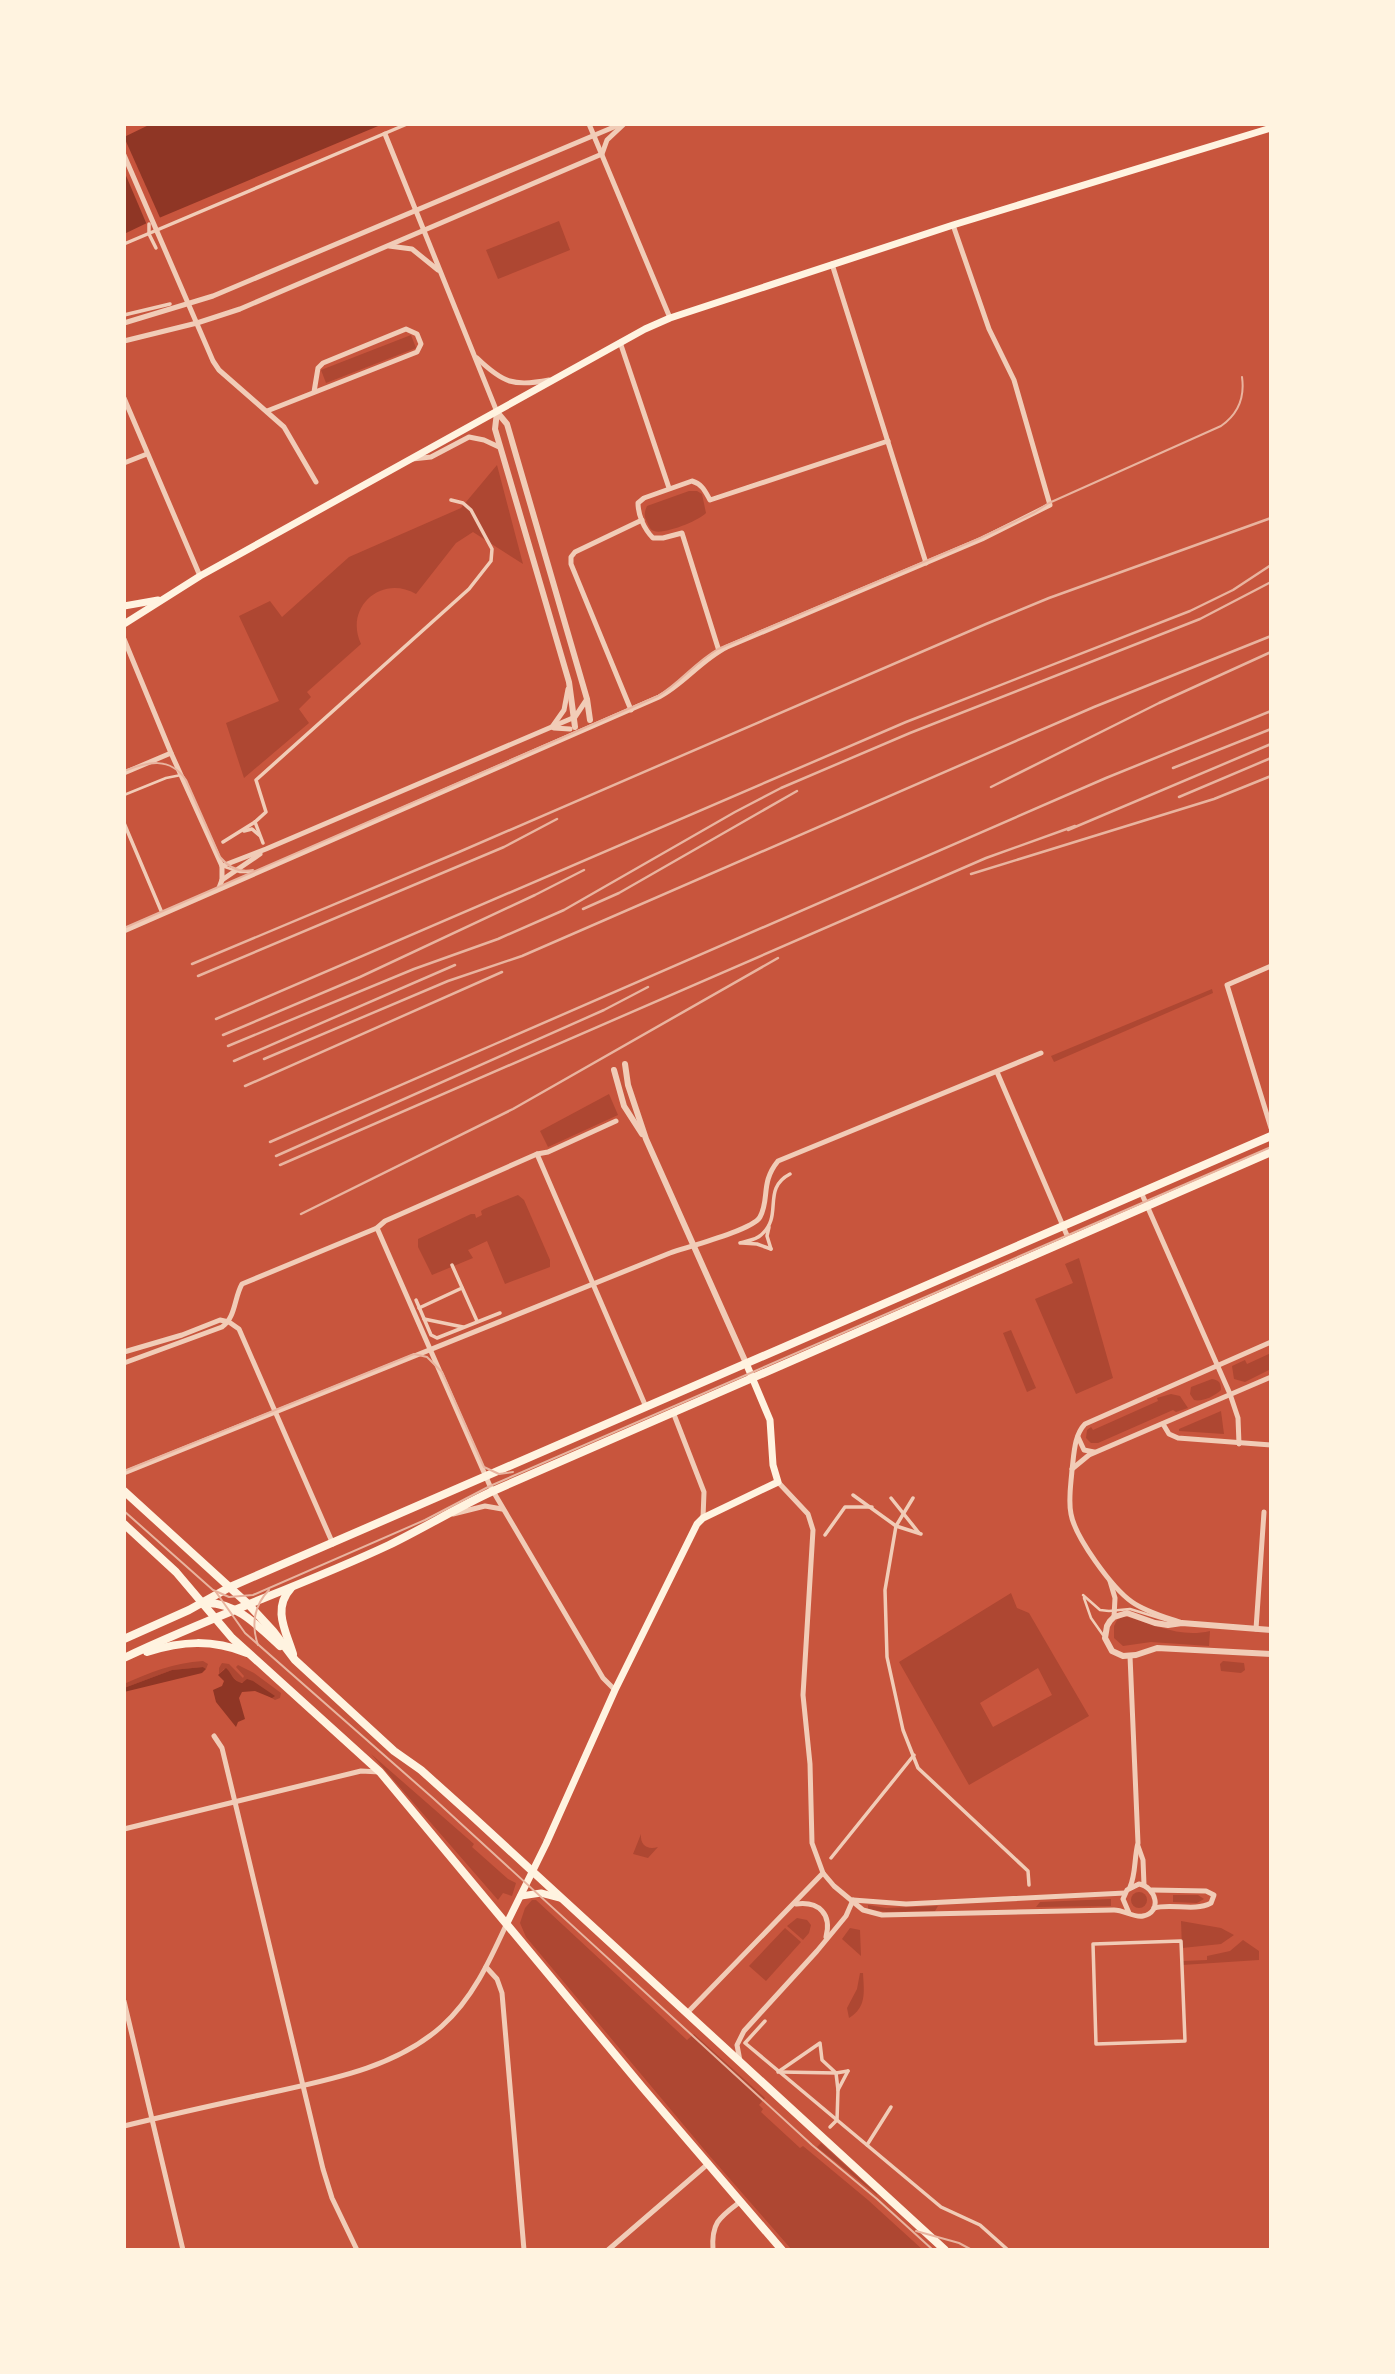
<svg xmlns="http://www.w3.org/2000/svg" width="1395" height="2374" viewBox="0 0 1395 2374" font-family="'Golos Text',sans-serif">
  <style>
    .green { fill: #ae4732; fill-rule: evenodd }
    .water { fill: #8f3625 }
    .pier { fill: #c8553d }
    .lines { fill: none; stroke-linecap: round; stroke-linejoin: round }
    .service { stroke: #f1ccb7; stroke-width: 2.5 }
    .pedestrian { stroke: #f1ccb7; stroke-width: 3.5 }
    .minor { stroke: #f1ccb7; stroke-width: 5 }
    .tertiary { stroke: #f1ccb7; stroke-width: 6 }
    .secondary { stroke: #fff3e0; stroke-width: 7 }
    .primary { stroke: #fff3e0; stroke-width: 8 }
    .tram { stroke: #e9b49f; stroke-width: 2 }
    .rail { stroke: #e9b49f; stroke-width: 2.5 }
  </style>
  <rect width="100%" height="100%" fill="#c8553d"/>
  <!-- green -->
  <g class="green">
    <polygon points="559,221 570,250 498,279 486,250"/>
    <polygon points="411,335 416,348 326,383 321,370"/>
    <path d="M497,465l26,99 -50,-32 -17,11 -40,51c-35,-20 -72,14 -55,50l-54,48 4,5 -12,12 10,14 -65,55 -18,-55 53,-22 -40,-85 31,-15 12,16 67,-60 112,-49z"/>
    <path d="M689,491h8l5,3 4,19c-6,7 -42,22 -52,18 -4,-1 -5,-5 -7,-9 -3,-6 -3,-9 0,-16z"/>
    <polygon points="1212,989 1213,993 1054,1062 1051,1056"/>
    <polygon points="609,1094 618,1115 548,1147 540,1131"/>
    <polygon points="518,1195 524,1200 550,1260 550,1267 505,1284 487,1241 468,1250 473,1258 432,1275 418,1247 418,1239 471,1214 475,1214 476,1218 482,1215 481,1211 484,1209"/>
    <polygon points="1079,1258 1113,1378 1076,1394 1035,1299 1073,1283 1065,1264"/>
    <polygon points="1011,1330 1036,1388 1027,1392 1003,1333"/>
    <polygon points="1271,1353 1271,1369 1245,1382 1234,1379 1232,1366 1245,1360 1247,1364"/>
    <path d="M1212,1379c7,1 9,4 9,11 -6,6 -19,12 -27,10l-4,-6 1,-7z"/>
    <polygon points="1171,1394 1180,1396 1188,1408 1176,1412 1173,1410 1098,1443 1091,1443 1086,1438 1087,1430 1091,1427 1093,1430 1158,1401 1157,1398"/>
    <polygon points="1221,1411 1224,1434 1179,1431 1179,1429"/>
    <path d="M1011,1593l6,15 12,5 60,103 -120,69 -70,-123zM1038,1668l14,27 -59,32 -13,-24z"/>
    <path d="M1122,1617h6c28,8 52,21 82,14l-1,15 -58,-4 -28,4 -9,-8v-12l3,-6z"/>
    <path d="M203,1661l5,3 -2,5 -3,-2 -31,3 -48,18v-4c26,-12 50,-21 79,-23z"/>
    <polygon points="1223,1661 1244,1663 1245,1670 1241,1673 1221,1671 1220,1664"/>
    <polygon points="222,1663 229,1664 243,1678 244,1676 236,1667 238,1665 254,1673 281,1693 280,1698 275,1700 245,1682 239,1683 224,1669 219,1674 219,1668"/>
    <polygon points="371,1754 474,1844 472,1847 508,1879 516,1883 512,1896 503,1893 498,1900"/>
    <path d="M641,1834c-1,12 7,16 17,13l-10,11 -15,-4z"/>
    <circle cx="1139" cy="1900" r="8"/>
    <polygon points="1173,1895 1198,1895 1204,1899 1197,1903 1173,1902"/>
    <polygon points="1111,1899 1111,1906 1036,1907 1040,1902"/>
    <polygon points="532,1900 536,1900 687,2040 694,2034 765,2098 759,2105 763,2109 761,2112 800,2148 803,2146 868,2200 923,2250 792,2250 708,2154 526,1937 520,1923 525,1908"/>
    <polygon points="868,1905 886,1908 938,1906 935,1911 886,1912 868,1909"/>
    <polygon points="797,1918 807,1920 811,1925 809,1933 803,1940 787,1926"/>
    <polygon points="1181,1921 1221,1928 1234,1935 1221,1944 1182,1948"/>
    <polygon points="785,1928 801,1942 766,1981 749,1966"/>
    <polygon points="850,1928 860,1930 861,1956 842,1939"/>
    <polygon points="1243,1940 1259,1951 1259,1960 1182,1965 1182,1961 1207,1960 1207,1956 1230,1951"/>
    <path d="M860,1973h3c1,19 4,34 -14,45l-2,-10 10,-19z"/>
    <polygon points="821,2143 877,2194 877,2195 817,2147"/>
  </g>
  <!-- water -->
  <g class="water">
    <polygon points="151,124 383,124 147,223 124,234 124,137"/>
    <polygon points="203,1667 206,1669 202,1673 124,1692 124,1688 172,1670"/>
    <path d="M226,1668c6,5 6,13 16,15l5,-4 6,2 22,15 -3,2 -17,-7 -13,1 -3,6 6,21 -7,3 -2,5 -20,-25 -3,-12 9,-4 2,-5 -6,-6z"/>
  </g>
  <!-- pier -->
  <polygon class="pier" points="124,137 161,220 147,225 124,171"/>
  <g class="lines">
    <!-- service -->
    <g class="service">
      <polyline points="124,795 166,778 181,775"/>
      <polyline points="225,867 240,872 256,872"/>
      <polyline points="1083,1595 1100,1610 1109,1611 1130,1609 1172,1622"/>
      <polyline points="1084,1598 1091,1618 1103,1635"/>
    </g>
    <!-- pedestrian -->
    <g class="pedestrian">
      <polyline points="149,224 149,234 156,248"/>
      <polyline points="124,244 407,124"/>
      <polyline points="124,315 170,304"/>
      <polyline points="255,822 263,843"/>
      <polyline points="124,823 162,913"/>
      <polyline points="244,831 252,829 259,835"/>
      <polyline points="223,842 255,822 266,812 256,780 469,589 491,561 492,549 471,510 463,503 451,500"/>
      <polyline points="769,1227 767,1236 771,1249"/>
      <path d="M740,1243c6,-2 16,-3 21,-8 23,-19 0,-46 29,-61"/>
      <polyline points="742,1243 757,1244 771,1249"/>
      <polyline points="452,1265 477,1321"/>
      <polyline points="416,1300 431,1335 437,1338 500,1313"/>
      <polyline points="419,1308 462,1288"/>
      <polyline points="424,1319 463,1327"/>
      <polyline points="853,1495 896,1526 921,1534"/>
      <polyline points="891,1498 919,1533"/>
      <polyline points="913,1498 896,1526 885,1590 887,1657 903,1730 918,1768 1028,1871 1029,1885"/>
      <polyline points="825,1535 845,1507 872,1507"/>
      <polyline points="831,1858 914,1755"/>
      <polygon points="1181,1941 1185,2041 1096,2044 1093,1944"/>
      <polyline points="765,2021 745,2043 941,2207 980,2225 1008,2250"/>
      <polyline points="778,2072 820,2043 822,2060 836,2073 838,2090"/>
      <polyline points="781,2072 836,2073 848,2071"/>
      <polyline points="830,2127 837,2120 838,2090 848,2071"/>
      <polyline points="867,2145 891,2107"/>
    </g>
    <!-- minor -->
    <g class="minor">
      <polyline points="589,124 670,318"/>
      <polyline points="385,134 497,412"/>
      <polyline points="124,155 213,361 219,370 284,427 316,482"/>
      <polyline points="389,246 412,249 438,270"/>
      <polyline points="832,264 926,563"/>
      <polyline points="124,323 213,296 621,124"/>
      <polyline points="124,341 197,323 240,309 602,154 607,140 624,124"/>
      <polyline points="620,342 669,488"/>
      <path d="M477,358c26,25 37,29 72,22"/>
      <polyline points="124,398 200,576"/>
      <polyline points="267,411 417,352 421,344 417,334 406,329 323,363 318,368 314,392"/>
      <polyline points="412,459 431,457 469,437 484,440 499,447"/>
      <polyline points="124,463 147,454"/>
      <polyline points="124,639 171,753 222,866 222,880 219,888"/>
      <path d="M719,651l-37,-118 -19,5h-10c-9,-9 -15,-23 -15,-35l6,-5 48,-17c10,3 13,10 18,19l178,-59"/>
      <polyline points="631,710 571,564 571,557 575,552 642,520"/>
      <polyline points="552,727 564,710 568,689"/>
      <polyline points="554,728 570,729"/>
      <polyline points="124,773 171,753"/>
      <polyline points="222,866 266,849 575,717 587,699"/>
      <polyline points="222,880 260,854"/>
      <path d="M124,931l535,-234c25,-13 42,-37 68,-50l255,-108 68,-34 -36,-125 -25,-51 -36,-104"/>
      <polyline points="1271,966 1227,985 1271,1128"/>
      <polyline points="997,1072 1069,1240"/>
      <polyline points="537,1154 646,1407"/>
      <polyline points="1141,1192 1230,1394 1238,1418 1239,1444"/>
      <polyline points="377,1228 490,1486 603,1678 615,1690"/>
      <polyline points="124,1352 182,1335 220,1320 229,1322 239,1329 333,1544"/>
      <path d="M124,1363l98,-36c14,-10 12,-29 20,-43l135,-56 8,-7 152,-67 11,-2 68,-31"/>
      <polyline points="673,1412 704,1492 703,1518"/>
      <polyline points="1163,1424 1169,1434 1178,1438 1271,1445"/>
      <polyline points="1078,1437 1084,1450 1094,1452"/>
      <polyline points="1072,1469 1089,1455 1271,1377"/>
      <path d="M124,1473l546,-220c17,-6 83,-23 90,-36 10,-18 0,-34 18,-56l263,-108"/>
      <path d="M778,1482l30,32 5,16 -10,165 7,69 2,79 11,30 11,13 29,24 19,5 232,-5c10,0 20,8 29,6 20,-4 13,-29 -4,-32l-12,6 -4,9 6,14"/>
      <polyline points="453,1514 485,1506 502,1509"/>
      <polyline points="1110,1581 1115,1598 1114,1617"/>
      <path d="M1182,1623c-17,-6 -36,-11 -50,-21 -20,-14 -57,-65 -61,-88 -3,-14 0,-30 1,-44 2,-15 2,-35 13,-46l186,-82"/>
      <polyline points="1256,1629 1264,1512"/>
      <path d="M1130,1656l8,187c-4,15 -2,31 -8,44"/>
      <polyline points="214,1736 222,1748 323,2169 332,2198 357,2250"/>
      <polyline points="124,1829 361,1771 380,1772"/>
      <polyline points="1138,1846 1143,1860 1144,1885"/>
      <path d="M1152,1890l54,1 8,4 -3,8c-17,9 -39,0 -57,5"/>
      <polyline points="853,1900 906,1904 1125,1893"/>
      <path d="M796,1904c23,-3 36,10 30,33"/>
      <polyline points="486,1967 497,1979 502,1993 524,2250"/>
      <polyline points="124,2001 183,2250"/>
      <polyline points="687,2013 823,1873"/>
      <polyline points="740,2061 737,2045 744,2031 817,1951 846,1916 853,1900"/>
      <path d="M124,2126c45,-11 90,-21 136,-31 62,-14 133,-25 182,-69 31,-28 48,-66 65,-103"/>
      <polyline points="608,2250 709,2163"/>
      <path d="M713,2250c-2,-28 7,-33 28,-49"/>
    </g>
    <!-- tertiary -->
    <g class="tertiary">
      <polyline points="497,412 495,429 569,682 575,727"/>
      <polyline points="497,412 507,424 587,699 590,720"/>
      <polyline points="625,1064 628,1085 646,1139 746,1363"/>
      <polyline points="614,1070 624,1106 642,1134"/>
      <polyline points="1271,1630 1182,1623 1168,1625 1155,1623 1127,1613 1114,1617 1110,1621 1107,1626 1105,1638 1112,1651 1123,1656 1136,1655 1157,1648 1271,1654"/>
    </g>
    <!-- secondary -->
    <g class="secondary">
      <polyline points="124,606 158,600"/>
      <polyline points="124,624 200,576 645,329 670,318 953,225 1271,128"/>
      <polyline points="521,1896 541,1893 560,1898"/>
      <polyline points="507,1923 546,1844 615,1690 697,1524 703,1518 778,1482 773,1465 770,1420 746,1363"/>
    </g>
    <!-- primary -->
    <g class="primary">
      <polyline points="124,1491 248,1604 273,1631 295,1660 394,1751 421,1770 470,1814 945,2250"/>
      <polyline points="124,1524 176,1572 232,1638 380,1772 643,2088 782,2250"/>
      <path d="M291,1588c-19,21 -5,43 2,66"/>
      <path d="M206,1603c30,-1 53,24 74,43"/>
      <polyline points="124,1639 189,1610 230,1587 1271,1136"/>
      <path d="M147,1652c35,-11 65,-13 100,1"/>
      <path d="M124,1658c87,-42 178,-72 265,-113 35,-17 69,-38 104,-54l778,-339"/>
    </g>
    <!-- tram -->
    <g class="tram">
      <path d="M124,771c23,-9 46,-15 62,9l34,77c9,11 19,16 33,13"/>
      <path d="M124,928l534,-232c22,-13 37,-34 60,-47l260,-110 57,-27 14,-9 172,-77c17,-12 24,-28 21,-49"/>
      <polyline points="124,1471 414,1354 427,1357 442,1372 484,1467 499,1474 513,1472"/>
      <polyline points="124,1511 213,1590 229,1597 253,1595 425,1520 490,1486 1271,1147"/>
      <polyline points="216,1592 245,1633 434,1799 812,2145 877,2199 933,2250"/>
      <path d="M258,1645c-7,-20 -4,-40 11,-55"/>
      <polyline points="916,2231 959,2243 972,2250"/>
    </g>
    <!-- rail -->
    <g class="rail">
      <polyline points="1173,768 1271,729"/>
      <polyline points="991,787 1159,703 1271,652"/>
      <polyline points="1179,797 1271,758"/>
      <polyline points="1068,830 1271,744"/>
      <polyline points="971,874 1214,799 1271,776"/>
      <polyline points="583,909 619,893 797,791"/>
      <polyline points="192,964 459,852 986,624 1049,598 1271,518"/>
      <polyline points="198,976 504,847 557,819"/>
      <polyline points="216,1019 906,722 1190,611 1233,590 1271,565"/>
      <polyline points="223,1035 360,977 535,895 584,870"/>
      <polyline points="228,1046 414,969 498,939 564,910 735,812 781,788 910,733 1200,619 1271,582"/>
      <polyline points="264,1059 448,981 522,956 1094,707 1271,636"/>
      <polyline points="234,1061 455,965"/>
      <polyline points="245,1086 502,972"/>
      <polyline points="270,1142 1106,778 1271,711"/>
      <polyline points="276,1156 604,1010 648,987"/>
      <polyline points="280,1165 986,858 1075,826"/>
      <polyline points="301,1214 513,1109 778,958"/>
    </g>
  </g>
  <!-- border -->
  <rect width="1395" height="2374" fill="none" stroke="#fff3e0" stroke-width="252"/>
</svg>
